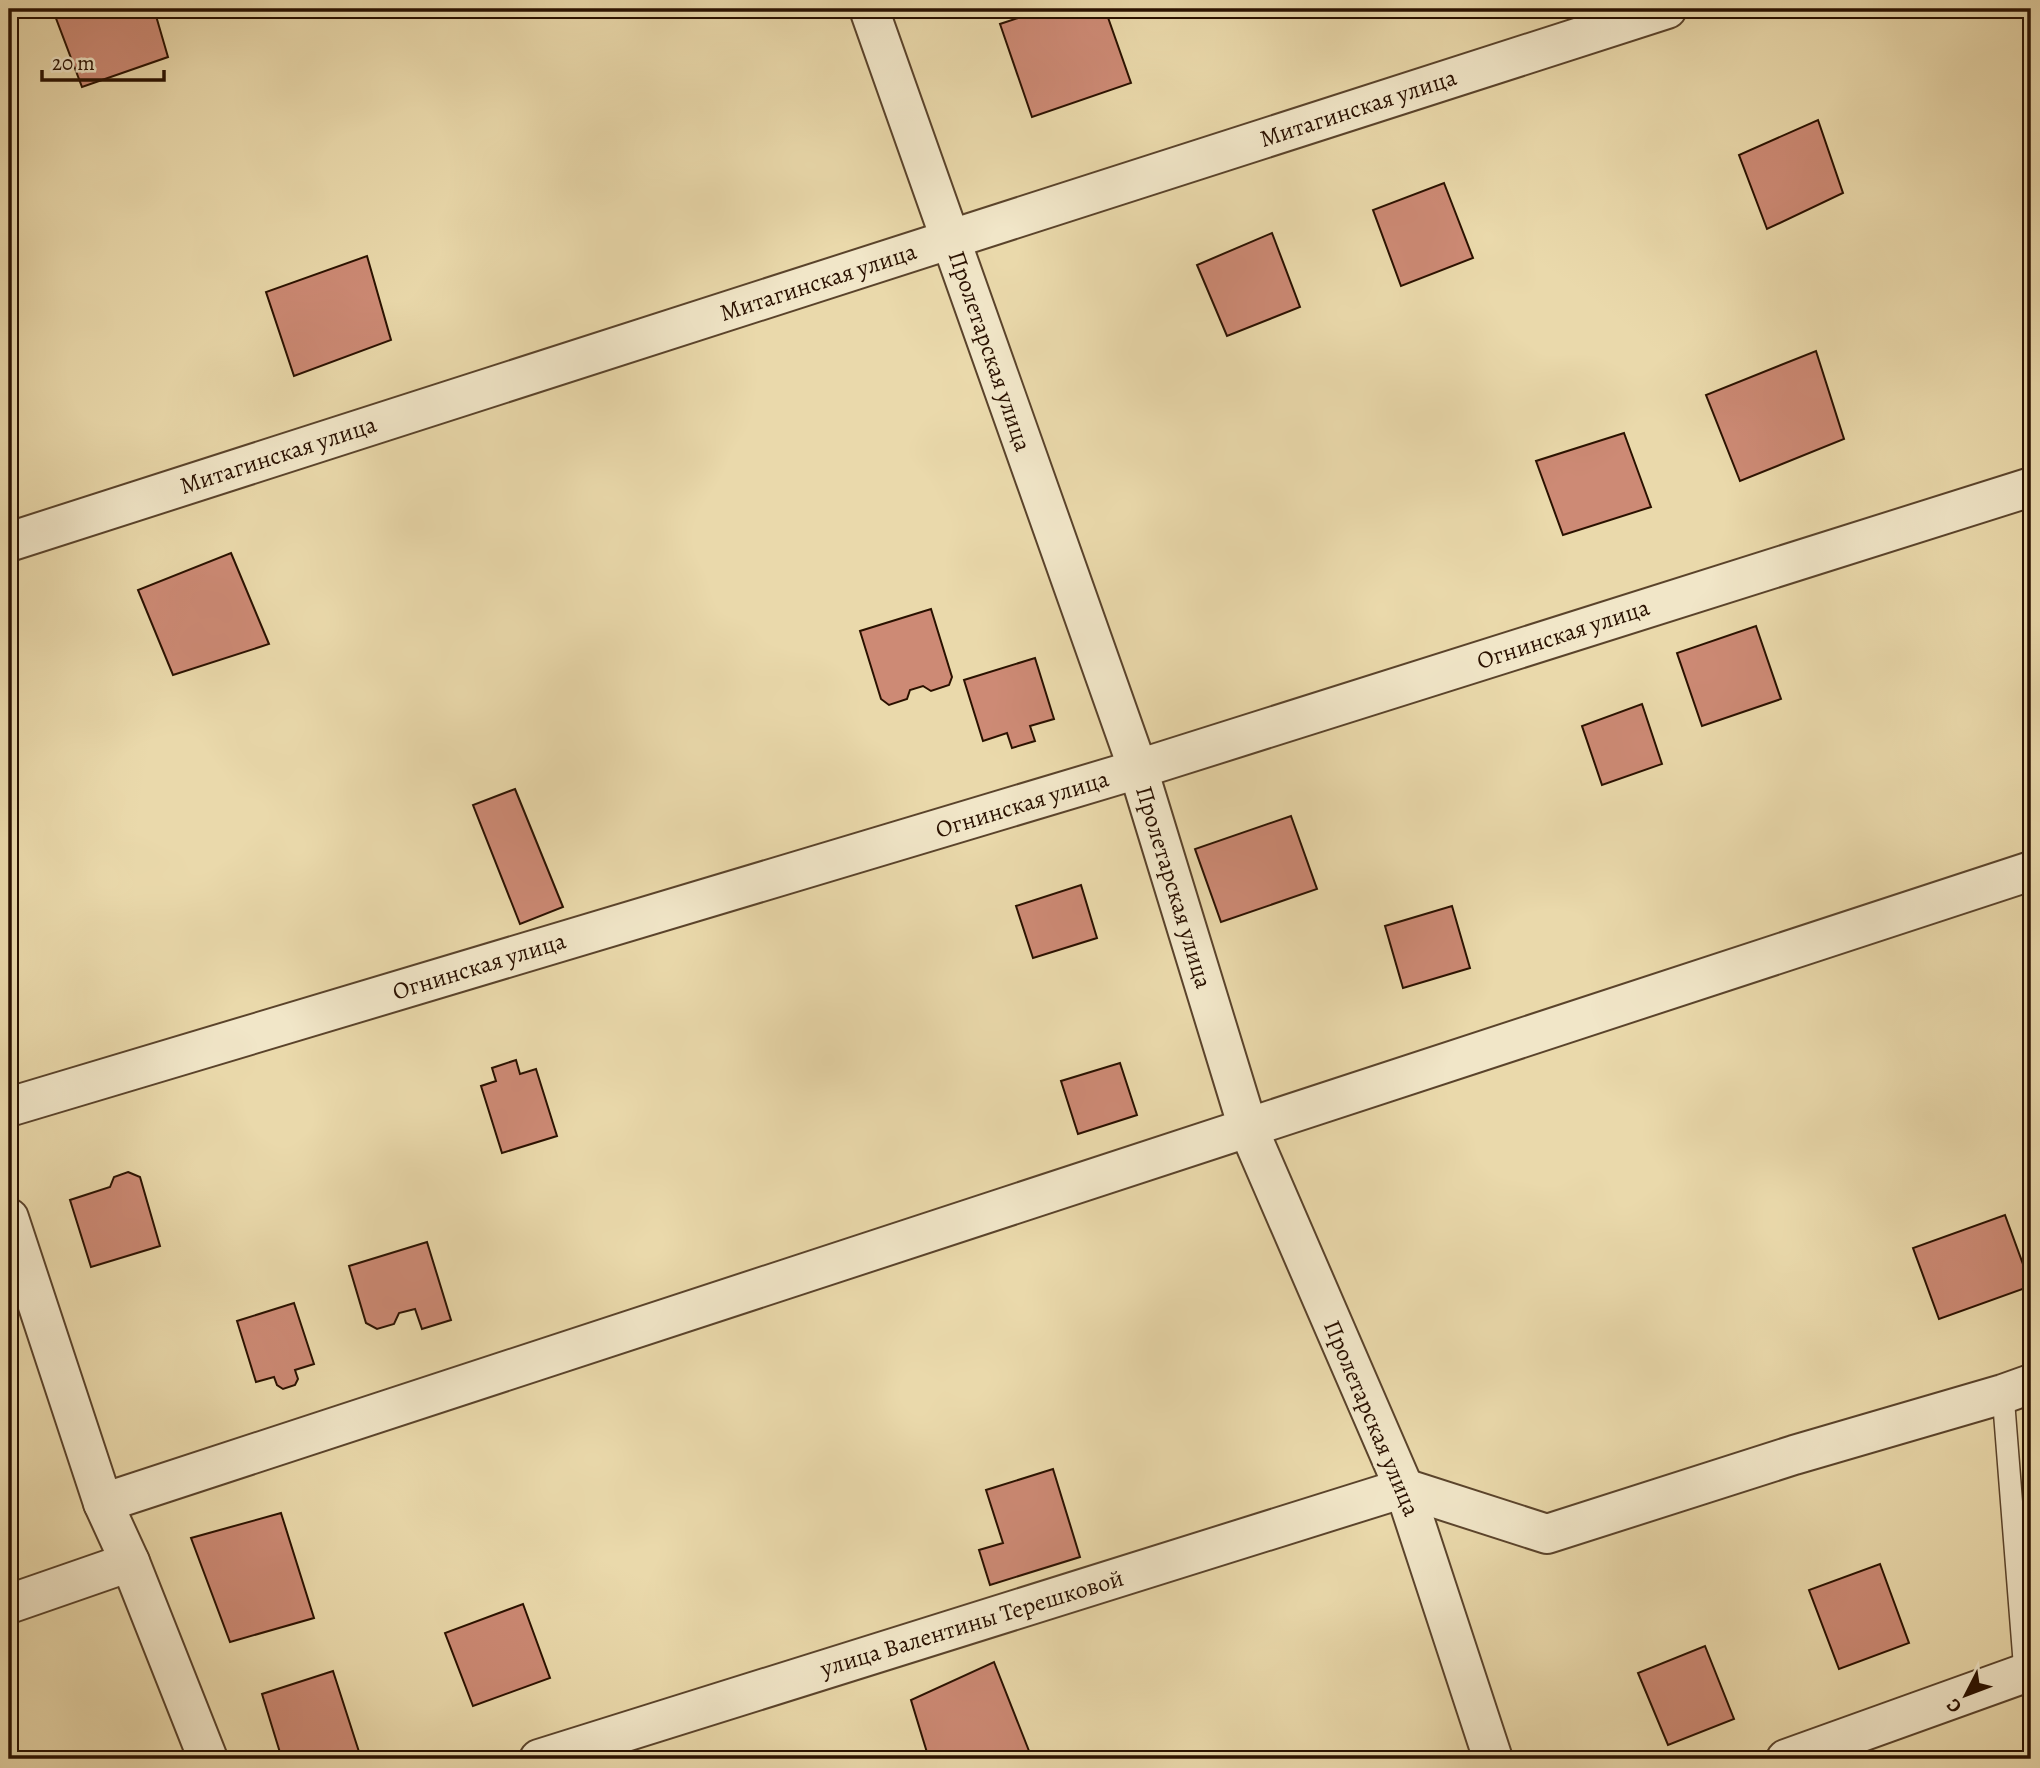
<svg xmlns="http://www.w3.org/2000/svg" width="2040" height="1768" viewBox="0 0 2040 1768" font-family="Alegreya,serif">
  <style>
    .building { fill: #cd8a75; stroke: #2a1100; stroke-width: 2 }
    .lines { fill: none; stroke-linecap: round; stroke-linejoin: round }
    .lane-casing { stroke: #5a432b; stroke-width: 24 }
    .street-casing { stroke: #5a432b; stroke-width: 42 }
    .lane { stroke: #f1e6c8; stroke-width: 21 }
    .street { stroke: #f1e6c8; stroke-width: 38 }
    .labels { text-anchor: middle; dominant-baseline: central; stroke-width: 7; stroke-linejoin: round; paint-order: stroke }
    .street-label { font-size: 24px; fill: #2a1100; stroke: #f1e6c8 }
  </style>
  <rect width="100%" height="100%" fill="#ead9ab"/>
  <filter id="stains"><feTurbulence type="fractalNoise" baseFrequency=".00286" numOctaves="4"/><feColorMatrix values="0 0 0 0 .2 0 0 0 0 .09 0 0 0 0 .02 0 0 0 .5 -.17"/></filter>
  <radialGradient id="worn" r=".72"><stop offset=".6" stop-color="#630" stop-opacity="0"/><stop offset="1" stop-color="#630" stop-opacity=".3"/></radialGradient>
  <!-- building -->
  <g class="building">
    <polygon points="64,9 154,9 168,57 82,87 54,13"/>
    <polygon points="1045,9 1105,9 1131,83 1032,117 1000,24"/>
    <polygon points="1818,120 1843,193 1767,229 1739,155"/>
    <polygon points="1444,183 1473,258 1401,286 1373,210"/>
    <polygon points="1272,233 1300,307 1227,336 1197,265"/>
    <polygon points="367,256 391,340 294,376 266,292"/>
    <polygon points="1816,351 1844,439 1740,481 1706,395"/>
    <polygon points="1624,433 1651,507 1563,535 1536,461"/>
    <polygon points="231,553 269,644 173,675 138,590"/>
    <polygon points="931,609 952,677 949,685 931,691 923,686 910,690 907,699 889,705 881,699 860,631"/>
    <polygon points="1756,626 1781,699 1702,726 1677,653"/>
    <polygon points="1035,658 1054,719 1030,726 1035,741 1012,748 1007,733 983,741 964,680"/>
    <polygon points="1642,704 1662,764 1602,785 1582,726"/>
    <polygon points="515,789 563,907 520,924 473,805"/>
    <polygon points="1291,816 1317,889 1221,922 1195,849"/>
    <polygon points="1081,885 1097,938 1033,958 1016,906"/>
    <polygon points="1452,906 1470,968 1403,988 1385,926"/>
    <polygon points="516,1060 520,1074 536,1069 557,1136 502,1153 481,1086 496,1081 492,1068"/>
    <polygon points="1120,1063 1137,1115 1078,1134 1061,1081"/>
    <polygon points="128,1172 140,1177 160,1246 91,1267 70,1200 110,1187 114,1177"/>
    <polygon points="2005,1215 2031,1286 1939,1319 1913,1248"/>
    <polygon points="427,1242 451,1320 422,1329 415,1309 399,1313 394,1324 377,1329 366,1323 349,1266"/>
    <polygon points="294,1303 314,1364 295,1370 298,1379 295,1385 283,1389 277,1385 274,1377 256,1382 237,1321"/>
    <polygon points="1053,1469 1080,1557 990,1585 979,1550 1003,1543 986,1490"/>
    <polygon points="281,1513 314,1618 230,1642 191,1538"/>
    <polygon points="1880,1564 1909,1643 1839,1669 1809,1590"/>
    <polygon points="523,1604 550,1678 473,1706 445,1633"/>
    <polygon points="1705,1646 1734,1719 1668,1745 1638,1673"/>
    <polygon points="994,1662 1031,1756 1021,1759 929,1759 911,1700"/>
    <polygon points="333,1671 361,1758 282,1759 262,1694"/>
  </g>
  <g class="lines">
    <defs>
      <polyline id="lane" points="2003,1394 2025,1673"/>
      <g id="street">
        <polyline points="869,9 1138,769 1248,1128 1404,1488 1493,1759"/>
        <polyline points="9,542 1667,9"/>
        <polyline points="9,1107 1138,769 2031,487"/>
        <polyline points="9,1218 103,1503 130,1562 208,1759"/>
        <polyline points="103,1503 2031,871"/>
        <polyline points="9,1604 130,1562"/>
        <polyline points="539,1759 1404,1488 1547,1534 1794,1455 2003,1394 2031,1384"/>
        <polyline points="1786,1759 2031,1671"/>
      </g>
    </defs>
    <!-- lane casing -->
    <use href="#lane" class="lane-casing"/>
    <!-- street casing -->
    <use href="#street" class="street-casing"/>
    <!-- lane -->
    <use href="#lane" class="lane"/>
    <!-- street -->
    <use href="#street" class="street"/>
  </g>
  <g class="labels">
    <!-- street labels -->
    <g class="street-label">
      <text transform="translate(1358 108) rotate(-18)">Митагинская улица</text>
      <text transform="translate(818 282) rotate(-18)">Митагинская улица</text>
      <text transform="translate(990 351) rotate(71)">Пролетарская улица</text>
      <text transform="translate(278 455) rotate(-18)">Митагинская улица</text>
      <text transform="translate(1563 634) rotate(-18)">Огнинская улица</text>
      <text transform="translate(1022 804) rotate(-17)">Огнинская улица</text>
      <text transform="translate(1174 887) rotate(73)">Пролетарская улица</text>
      <text transform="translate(479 966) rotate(-17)">Огнинская улица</text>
      <text transform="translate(1372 1418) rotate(67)">Пролетарская улица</text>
      <text transform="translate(972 1623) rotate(-17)">улица Валентины Терешковой</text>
    </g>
  </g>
  <!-- margin -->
  <rect width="2040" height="1768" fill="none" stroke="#ead9ab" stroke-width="35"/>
  <rect x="10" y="10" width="2019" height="1747" fill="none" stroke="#2a1100" stroke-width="3.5"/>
  <rect x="18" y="18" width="2005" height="1733" fill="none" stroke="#2a1100" stroke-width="2"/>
  <!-- north arrow -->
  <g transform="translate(1966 1695) rotate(228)" stroke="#f1e6c8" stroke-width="5" paint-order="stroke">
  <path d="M0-5L12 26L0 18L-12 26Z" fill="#2a1100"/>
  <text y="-10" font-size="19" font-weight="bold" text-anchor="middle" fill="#2a1100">С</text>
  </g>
  <!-- scale -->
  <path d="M42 70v10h122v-10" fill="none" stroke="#2a1100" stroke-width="3.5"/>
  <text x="52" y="70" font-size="21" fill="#2a1100" stroke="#f1e6c8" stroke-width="5" paint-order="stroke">20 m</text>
  <rect width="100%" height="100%" filter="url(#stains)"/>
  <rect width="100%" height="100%" fill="url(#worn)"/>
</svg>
